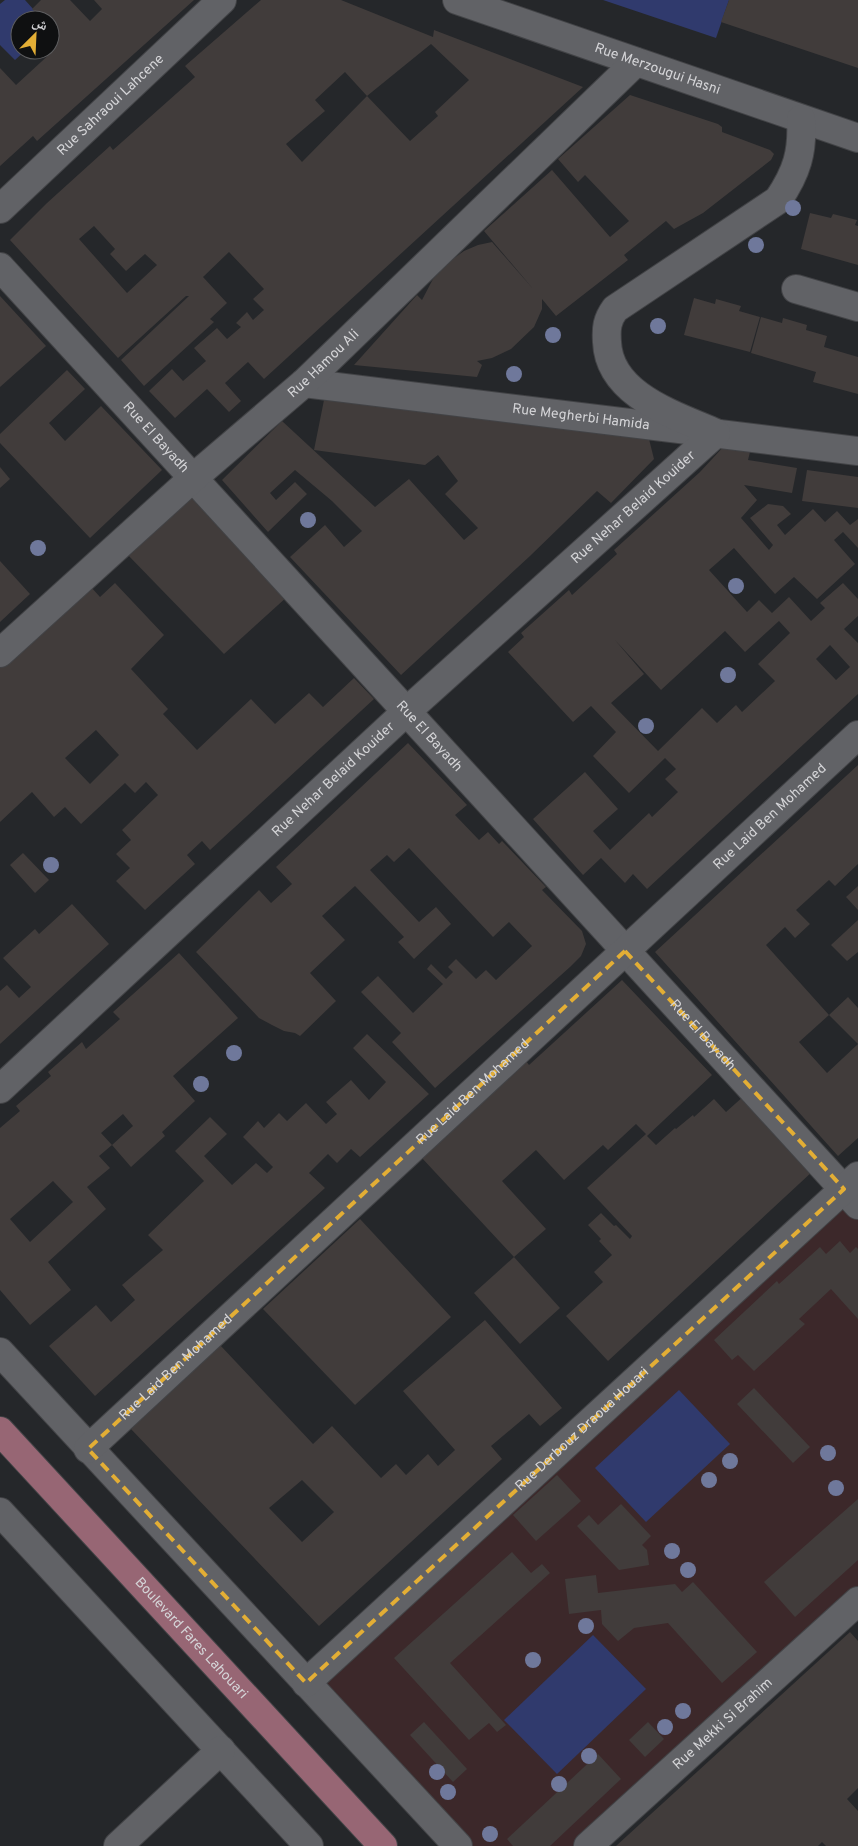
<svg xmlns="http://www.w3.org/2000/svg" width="858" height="1846" viewBox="0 0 858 1846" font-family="Overpass,'Noto Naskh Arabic',sans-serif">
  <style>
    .education { fill: #3c282a }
    .green { fill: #303a6d }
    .building { fill: #413c3b; fill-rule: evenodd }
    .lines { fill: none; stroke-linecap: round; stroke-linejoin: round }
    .minor-casing { stroke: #424346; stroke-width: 30 }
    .major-casing { stroke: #424346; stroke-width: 30 }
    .minor { stroke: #616266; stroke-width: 28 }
    .major { stroke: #976674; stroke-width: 28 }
    .tree { fill: #6f789b }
    .marked { fill: none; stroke: #e3ae35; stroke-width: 4; stroke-dasharray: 10 6; stroke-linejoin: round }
    .labels { text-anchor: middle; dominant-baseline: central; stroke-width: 5; stroke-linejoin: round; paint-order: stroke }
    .street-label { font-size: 14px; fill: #d4d4d7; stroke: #0f1011 }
  </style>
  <rect width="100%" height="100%" fill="#25272a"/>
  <!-- education -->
  <polygon class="education" points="844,1189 858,1205 858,1601 588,1846 458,1846 306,1683"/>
  <!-- green -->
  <g class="green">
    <polygon points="5,0 25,0 43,20 20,20 20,50 26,50 15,60 0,45 0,4"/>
    <polygon points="603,0 729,0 716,38"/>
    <polygon points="679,1390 730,1444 646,1522 595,1468"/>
    <polygon points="593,1635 646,1689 557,1774 504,1720"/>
  </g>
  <!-- building -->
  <g class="building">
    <polygon points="41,0 70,0 90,21 102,9 94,0 194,0 37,141 33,136 0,166 0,68 16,85 53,51 50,48 50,20 43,20 32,9"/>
    <path d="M261,0h80l92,37 1,-7 149,57 -319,292 -16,-17 -23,21 16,18 -12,11 -22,-23 -32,29 -26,-27 23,-22 11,12 23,-20 -12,-13 23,-20 10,11 14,-12 -5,-4 11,-11 6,8 11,-10 -11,-11 11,-10 -35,-37 -26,25 24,26 -17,16 4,3 -70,64 -23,-26 68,-64h-3l-68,62 -108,-118 37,-37 63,-57 3,4 82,-73 -10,-11zM431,44l38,36 -34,32 3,4 -28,25 -43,-45zM345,72l22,24 -65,66 -16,-18 39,-33 -10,-11zM94,226l21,23 -5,5 16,17 19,-17 12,11 -30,28 -48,-54z"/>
    <polygon points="729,0 858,0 858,68 721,22"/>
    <polygon points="630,95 718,124 722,127 722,132 770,150 774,154 771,160 703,213 674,229 666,221 624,255 628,260 556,316 542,299 542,309 534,327 511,349 492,358 477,361 482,365 477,377 354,365 417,295 422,300 433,279 450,261 464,251 478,245 492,242 534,290 484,231 552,170 610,237 629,221 585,175 578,182 558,159"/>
    <polygon points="810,213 831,218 833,214 857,220 855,225 858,226 858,265 801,249"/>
    <polygon points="0,296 46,346 0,387"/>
    <polygon points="694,298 715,304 716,299 741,306 739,311 760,317 750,352 684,335"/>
    <polygon points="761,317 782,323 783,318 807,325 806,330 827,336 824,347 858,357 858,394 813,382 816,372 751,353"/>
    <polygon points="67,370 85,389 49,423 65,441 101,406 162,470 90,538 0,443 0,434"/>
    <polygon points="324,400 568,427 649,439 654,459 611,503 597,491 530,556 401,675 290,557 325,525 344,547 362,531 332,501 295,470 270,493 276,500 295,482 307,494 268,532 222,480 282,421 375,507 409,479 464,540 478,528 445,494 458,481 438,455 425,465 314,450"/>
    <path d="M726,444l25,4 -3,12 49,8 -5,25 -48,-8 13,15 -16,18 28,32 4,-5 -23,-27 18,-14 15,2 8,8 -14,11 8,10 28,-26 12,13 12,-11 13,14 8,-6v29l-15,-16 -9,8 21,24 -38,35 -23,-22 -19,17 -41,-46 -25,22 38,42 12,-12 13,13 17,-16 22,24 14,-13 -5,-5 23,-20 15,16v17l-14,13 14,14v51l-211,195 -14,-15 -8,9 -24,-25 -18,17 -50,-56 52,-47 33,37 -25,22 17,19 39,-37 3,4 26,-25 -13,-13 11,-10 -11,-11 -36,35 -36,-37 23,-24 -25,-26 -18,16 -65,-70 16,-15 -3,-4 48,-43 3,5 45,-41 -3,-4 86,-78zM779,621l11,12 -32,31 17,17 -33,31 -6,-7 -19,18 -15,-15 -44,43 -47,-48 33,-29 -29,-34 46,50 64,-59 20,21zM830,645l20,22 -14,13 -20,-21z"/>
    <polygon points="0,467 10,479 0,488"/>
    <polygon points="807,470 858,477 858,508 802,501"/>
    <polygon points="191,491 288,596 224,654 125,552"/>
    <polygon points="0,561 30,594 0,622"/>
    <path d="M115,583l49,52 -33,34 37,40 -5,5 34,36 54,-51 24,25 34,-31 14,14 31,-29 20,21 -164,151 -8,-9 -15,14 8,9 -50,46 -29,-29 14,-13 -14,-14 15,-14 -9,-10 36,-35 -12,-13 -11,11 -10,-10 -44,41 -16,-17 -11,10 -22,-25 -32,30v-154l91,-81 9,10zM96,730l23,25 -29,29 -25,-26z"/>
    <polygon points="408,743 467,805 455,815 479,840 488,832 499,844 502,841 546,887 542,890 582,931 586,944 581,956 570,967 435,1088 392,1042 401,1033 361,992 378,976 413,1013 443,984 427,969 431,964 446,979 453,972 448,967 456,959 476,979 486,970 496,980 532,946 509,922 493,937 409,848 394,862 387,855 370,870 419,922 436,907 451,924 414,959 398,942 404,937 355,886 322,916 345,940 310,973 336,1001 300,1036 295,1033 284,1031 272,1025 259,1018 196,952 259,890 271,903 292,884 276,867"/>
    <polygon points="858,765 858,864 835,886 829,880 796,910 810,924 795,938 785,927 766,945 829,1015 799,1042 827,1073 858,1044 829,1015 848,997 858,1008 858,1138 838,1156 655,952"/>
    <polygon points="23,853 49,880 35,893 10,865"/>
    <polygon points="858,886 858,910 846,897"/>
    <polygon points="72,904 109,944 0,1044 0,991 7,985 19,998 31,987 3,958 35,929 39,934"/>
    <polygon points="858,920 858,952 847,961 831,945"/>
    <path d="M179,953l59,65 -65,58 22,25 -33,31 3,4 -34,31 -19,-22 21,-19 -10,-12 -22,19 11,12 -13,11 11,12 -23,19 19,22 -58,53 23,28 -41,35 -30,-35v-162l20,-17 -4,-5 35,-30 -3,-4 34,-30 4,7 34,-30 -7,-7zM53,1181l20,21 -43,40 -20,-23z"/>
    <polygon points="622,980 712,1075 647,1136 656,1145 675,1128 676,1129 693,1115 694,1117 714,1099 726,1112 745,1095 813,1171 608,1361 566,1316 603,1282 594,1272 612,1255 599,1241 601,1239 588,1225 601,1213 614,1226 616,1225 630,1239 632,1236 587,1188 646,1134 636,1124 608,1150 603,1145 564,1180 536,1150 502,1181 546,1229 514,1257 421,1157 526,1061 529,1065"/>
    <polygon points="367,1034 429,1094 360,1157 351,1149 337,1163 328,1154 309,1173 325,1188 95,1396 49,1346 96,1305 111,1322 135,1300 122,1285 163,1250 148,1235 204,1181 175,1151 210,1117 227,1134 204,1156 232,1185 256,1163 267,1173 273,1167 243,1137 258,1121 264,1128 279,1113 287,1121 306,1103 326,1124 337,1114 326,1102 351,1080 369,1100 386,1082 353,1048"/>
    <polygon points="360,1219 451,1317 355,1405 263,1309"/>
    <polygon points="840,1241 850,1253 856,1247 858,1249 858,1319 831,1289 799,1319 805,1324 754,1371 738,1355 732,1360 714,1340 777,1281 779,1284 820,1247 826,1254"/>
    <polygon points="514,1257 560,1308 520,1344 474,1293"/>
    <path d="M485,1320l77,88 -22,18 -11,-12 -38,32 11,13 -183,167 -189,-198 90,-83 93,99 19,-18 49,52 15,-14 10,11 22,-21 10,12 17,-16 -52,-59zM302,1480l32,32 -32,30 -33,-34z"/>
    <polygon points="754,1388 810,1447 793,1463 737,1404"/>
    <polygon points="557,1475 581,1501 536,1541 513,1515"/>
    <polygon points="858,1499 858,1560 795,1617 764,1582"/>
    <polygon points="621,1504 651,1536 642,1545 647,1550 649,1565 619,1570 577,1526 589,1515 598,1525"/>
    <polygon points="512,1552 531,1573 542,1564 550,1573 450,1663 506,1725 497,1732 489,1723 469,1740 394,1658"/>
    <polygon points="596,1575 598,1593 675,1584 682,1592 693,1582 757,1652 722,1683 668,1623 634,1628 618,1641 602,1624 601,1610 569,1614 565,1579"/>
    <polygon points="850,1632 858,1641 858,1788 847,1799 858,1811 858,1846 826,1846 822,1842 818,1846 616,1846"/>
    <polygon points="424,1722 467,1769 453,1782 410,1735"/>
    <polygon points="648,1722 664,1739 645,1757 629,1740"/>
    <polygon points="598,1754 621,1779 550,1846 513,1846 507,1839"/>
  </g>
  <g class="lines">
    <defs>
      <g id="minor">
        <path id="s1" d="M457,0l401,138"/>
        <path id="s2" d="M0,209l222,-209"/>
        <path id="s3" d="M0,267l858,938"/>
        <polyline points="796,289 858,307"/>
        <path id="s4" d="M304,383l554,68"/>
        <path id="s5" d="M0,653l193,-175 111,-95 332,-321"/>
        <path id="s6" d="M0,1089l407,-378 309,-278c-41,-18 -107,-38 -109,-91 -1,-14 0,-22 8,-33l163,-109c19,-28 25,-48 23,-81"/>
        <polyline points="0,1352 458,1846"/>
        <path id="s7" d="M88,1449l770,-714"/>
        <polyline points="0,1512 309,1846"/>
        <path id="s8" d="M306,1683l552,-507"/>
        <polyline points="118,1846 221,1750"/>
        <path id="s9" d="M588,1846l270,-245"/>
      </g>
      <g id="major">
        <path id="s10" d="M0,1431l383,415"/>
      </g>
    </defs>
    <!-- minor casing -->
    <use href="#minor" class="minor-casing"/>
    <!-- major casing -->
    <use href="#major" class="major-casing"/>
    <!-- minor -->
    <use href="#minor" class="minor"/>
    <!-- major -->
    <use href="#major" class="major"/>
  </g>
  <!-- trees -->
  <g class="tree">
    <circle cx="793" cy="208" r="8"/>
    <circle cx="756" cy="245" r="8"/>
    <circle cx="658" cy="326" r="8"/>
    <circle cx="553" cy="335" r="8"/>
    <circle cx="514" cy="374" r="8"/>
    <circle cx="308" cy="520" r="8"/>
    <circle cx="38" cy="548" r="8"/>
    <circle cx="736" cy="586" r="8"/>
    <circle cx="728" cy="675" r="8"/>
    <circle cx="646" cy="726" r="8"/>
    <circle cx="51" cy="865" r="8"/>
    <circle cx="234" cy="1053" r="8"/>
    <circle cx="201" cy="1084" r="8"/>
    <circle cx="828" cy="1453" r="8"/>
    <circle cx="730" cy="1461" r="8"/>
    <circle cx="709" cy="1480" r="8"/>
    <circle cx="836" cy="1488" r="8"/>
    <circle cx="672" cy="1551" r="8"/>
    <circle cx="688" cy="1570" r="8"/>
    <circle cx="586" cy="1626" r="8"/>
    <circle cx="533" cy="1660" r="8"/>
    <circle cx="683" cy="1711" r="8"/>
    <circle cx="665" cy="1727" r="8"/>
    <circle cx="589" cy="1756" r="8"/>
    <circle cx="437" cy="1772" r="8"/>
    <circle cx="559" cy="1784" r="8"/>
    <circle cx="448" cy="1792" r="8"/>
    <circle cx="490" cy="1834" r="8"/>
  </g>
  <!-- marked area -->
  <path class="marked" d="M625,951l219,238 -538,494 -218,-234z"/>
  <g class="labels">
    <!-- street labels -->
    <g class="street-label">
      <text stroke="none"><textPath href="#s1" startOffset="212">Rue Merzougui Hasni</textPath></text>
      <text stroke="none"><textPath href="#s2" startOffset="152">Rue Sahraoui Lahcene</textPath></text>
      <text stroke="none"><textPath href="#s5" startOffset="434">Rue Hamou Ali</textPath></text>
      <text stroke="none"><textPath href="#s4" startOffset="279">Rue Megherbi Hamida</textPath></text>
      <text stroke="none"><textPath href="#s3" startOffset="231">Rue El Bayadh</textPath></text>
      <text stroke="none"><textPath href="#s6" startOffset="860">Rue Nehar Belaid Kouider</textPath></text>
      <text stroke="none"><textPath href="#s3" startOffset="636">Rue El Bayadh</textPath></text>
      <text stroke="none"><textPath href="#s6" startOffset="455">Rue Nehar Belaid Kouider</textPath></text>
      <text stroke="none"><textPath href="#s7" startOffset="930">Rue Laid Ben Mohamed</textPath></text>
      <text stroke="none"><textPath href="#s3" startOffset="1041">Rue El Bayadh</textPath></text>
      <text stroke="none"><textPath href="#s7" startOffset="525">Rue Laid Ben Mohamed</textPath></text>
      <text stroke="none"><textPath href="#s7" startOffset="120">Rue Laid Ben Mohamed</textPath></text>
      <text stroke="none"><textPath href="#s8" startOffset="375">Rue Derbouz Draoua Houari</textPath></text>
      <text stroke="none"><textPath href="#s10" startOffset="282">Boulevard Fares Lahouari</textPath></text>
      <text stroke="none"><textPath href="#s9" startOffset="182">Rue Mekki Si Brahim</textPath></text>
    </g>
  </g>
  <!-- north arrow -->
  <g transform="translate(35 35) rotate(24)"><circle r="24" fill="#0f1011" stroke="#5e5e60"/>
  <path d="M0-4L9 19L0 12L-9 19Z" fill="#e3ae35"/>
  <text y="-8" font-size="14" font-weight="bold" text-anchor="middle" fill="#d4d4d7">ش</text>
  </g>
</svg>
